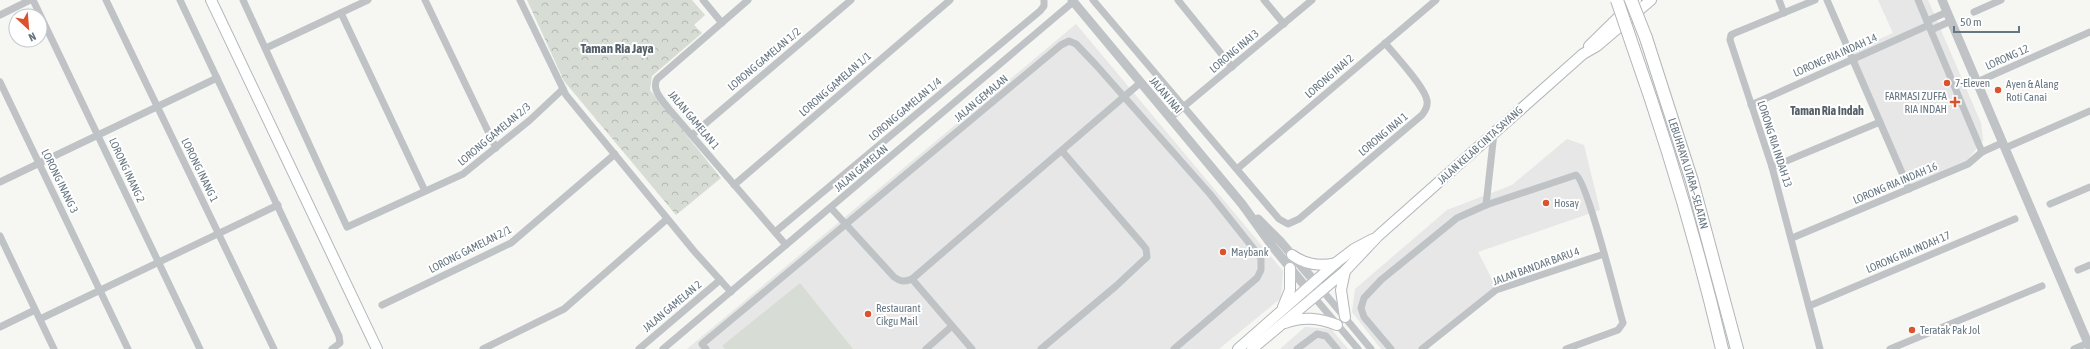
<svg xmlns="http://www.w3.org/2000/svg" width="2090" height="349" viewBox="0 0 2090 349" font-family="'Asap Condensed',sans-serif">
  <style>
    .built { fill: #e6e7e6 }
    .grass { fill: #d7dcd4 }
    .forest { fill: url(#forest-crowns) }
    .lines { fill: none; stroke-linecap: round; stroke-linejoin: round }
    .secondary-casing { stroke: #b1b7bb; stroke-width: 12 }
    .motorway-casing { stroke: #b2b6b9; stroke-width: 14 }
    .minor { stroke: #bfc3c6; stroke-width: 7 }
    .tertiary { stroke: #bfc3c6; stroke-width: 9 }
    .secondary { stroke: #fff; stroke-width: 10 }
    .motorway { stroke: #fff; stroke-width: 12 }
    .motorway-bridge-casing { stroke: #b2b6b9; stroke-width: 14; stroke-linecap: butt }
    .motorway-bridge { stroke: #fff; stroke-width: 12 }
    .poi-dot { fill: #db532d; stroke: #fff; stroke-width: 1.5 }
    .labels { text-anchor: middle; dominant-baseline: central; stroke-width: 4; stroke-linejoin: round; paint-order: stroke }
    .street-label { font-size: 11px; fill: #667682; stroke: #fff }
    .poi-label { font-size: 11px; fill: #667682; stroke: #fff; text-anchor: start }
    .neighbourhood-label { font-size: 12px; font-weight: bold; fill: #545f68; stroke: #fff }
    .quarter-label { font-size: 13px; font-weight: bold; fill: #545f68; stroke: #fff }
  </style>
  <defs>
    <pattern id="forest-crowns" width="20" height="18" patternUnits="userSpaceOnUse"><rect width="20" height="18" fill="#d7dcd4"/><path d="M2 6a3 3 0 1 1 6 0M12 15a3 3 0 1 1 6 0" fill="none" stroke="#b2b7b1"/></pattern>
  </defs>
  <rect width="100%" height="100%" fill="#f6f6f2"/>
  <!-- built -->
  <g class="built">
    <polygon points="1878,0 1928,0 1981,123 1983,140 1966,162 1905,188 1846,54 1893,33"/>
    <polygon points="1076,24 1283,271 1281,298 1219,349 687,349"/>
    <polygon points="1567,139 1584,145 1600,210 1478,252 1496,287 1417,349 1381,349 1352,312 1355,289 1447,210 1512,185"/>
    <polygon points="1305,327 1331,329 1348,349 1280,349"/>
  </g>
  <!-- grass -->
  <polygon class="grass" points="800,283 853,349 725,349 722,346"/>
  <!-- forest -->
  <polygon class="forest" points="527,0 692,0 705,15 694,25 702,33 652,76 650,90 721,178 676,215 564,81"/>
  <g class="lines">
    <defs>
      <g id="secondary">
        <polyline points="211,0 377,349"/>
        <polyline points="1589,46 1636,0"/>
        <path d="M1292,255c14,10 28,12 44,8"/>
        <polyline points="1283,307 1290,290 1290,268"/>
        <polyline points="1345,317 1341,290 1345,271"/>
        <path d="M1285,323c18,-7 34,-5 52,2"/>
        <polyline points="1238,349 1337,262 1354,249 1373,239"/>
        <polyline points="1252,349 1345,271 1378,236 1583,54 1597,46 1651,0"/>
      </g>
      <g id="motorway">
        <path id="s1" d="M1646,38l46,143 45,168"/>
        <path d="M1633,47c35,99 65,200 89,302"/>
      </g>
    </defs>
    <!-- secondary casing -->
    <use href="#secondary" class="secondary-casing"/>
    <!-- motorway casing -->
    <use href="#motorway" class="motorway-casing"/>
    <!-- minor -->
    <g class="minor">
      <polyline points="33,0 200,349"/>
      <polyline points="106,0 274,349"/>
      <polyline points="180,0 339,336 340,343 332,349"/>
      <polyline points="243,0 347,227 463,174 530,120 563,89"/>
      <polyline points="425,0 496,148"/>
      <polyline points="520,0 566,95 694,251 731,292"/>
      <polyline points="703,0 722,23"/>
      <path d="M748,0l-91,79c-6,11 6,22 12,30l117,136"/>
      <path d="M1093,0l186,219 9,5 11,-5 123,-104c3,-4 6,-9 5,-14 -1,-13 -33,-47 -42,-58"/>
      <polyline points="1178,0 1232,67"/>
      <polyline points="1264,0 1284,24"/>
      <polyline points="1779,0 1784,13"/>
      <polyline points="1815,0 1735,33 1731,35 1730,40 1772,167 1820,349"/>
      <polyline points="1827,0 1909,189"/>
      <polyline points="1918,0 1982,152"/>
      <polyline points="1974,12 2001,0"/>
      <polyline points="341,13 425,191"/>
      <polyline points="0,15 30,0"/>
      <polyline points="1927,21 1947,12"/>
      <polyline points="1931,30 1951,21"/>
      <polyline points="266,48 368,0"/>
      <polyline points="0,82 128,349"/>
      <polyline points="1977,82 2090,32"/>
      <polyline points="1751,105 1929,25"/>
      <polyline points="1170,118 1312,0"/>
      <polyline points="692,135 851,0"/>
      <polyline points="2005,148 2090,111"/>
      <polyline points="1772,167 1880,122"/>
      <polyline points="1237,169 1436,0"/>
      <polyline points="0,182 217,78"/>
      <polyline points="734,185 950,0"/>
      <polyline points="2050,204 2090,187"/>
      <polyline points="1486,205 1494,133"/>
      <path d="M831,208l63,69c7,5 11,5 18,2l228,-196"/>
      <polyline points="775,232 1040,11 1044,6 1044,0"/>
      <polyline points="0,236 54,349"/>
      <polyline points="1792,238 1968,164 1982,152 2002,143"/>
      <polyline points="2078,270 2090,265"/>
      <polyline points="912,279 972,349"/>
      <polyline points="1322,290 1371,349"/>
      <polyline points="1314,297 1358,349"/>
      <polyline points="382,305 511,243 615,154"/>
      <polyline points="1809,306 2015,219"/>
      <polyline points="40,319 278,205"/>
      <polyline points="0,327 35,310"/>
      <polyline points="483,349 564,309 667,219"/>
      <polyline points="639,349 720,280"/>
      <polyline points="663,349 1073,2"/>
      <polyline points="706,349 702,344 1061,45 1069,41 1076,44 1096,65 1210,194 1261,258 1261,270 1257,278 1174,349"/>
      <polyline points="926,349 952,326"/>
      <polyline points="1041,349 1116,286 1147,257 1146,249 1143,245 1062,151"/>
      <polyline points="1297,349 1317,334 1326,336 1337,349"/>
      <path d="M1391,349l-27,-32 -3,-9 3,-10 17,-18 76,-62 29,-13 90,-30c11,6 41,127 47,148l-5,7 -52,19"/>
      <polyline points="1422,349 1496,290 1604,254"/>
      <polyline points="1890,349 2042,286"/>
      <polyline points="2074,349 2088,343"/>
    </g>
    <!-- tertiary -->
    <g class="tertiary">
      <polyline points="1072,0 1242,204 1273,247 1314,297"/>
      <polyline points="1942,0 2090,348"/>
      <polyline points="1258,219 1280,241 1322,290"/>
    </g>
    <!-- secondary -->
    <use href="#secondary" class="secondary"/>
    <!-- motorway -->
    <use href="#motorway" class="motorway"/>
    <defs>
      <g id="motorway-bridge">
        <polyline points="1617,0 1633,47"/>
        <polyline points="1631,0 1646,38"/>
      </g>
    </defs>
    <!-- motorway-bridge casing -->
    <use href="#motorway-bridge" class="motorway-bridge-casing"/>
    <!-- motorway-bridge -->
    <use href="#motorway-bridge" class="motorway-bridge"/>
  </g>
  <!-- markers -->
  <g class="poi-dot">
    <circle cx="1947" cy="83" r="4"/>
    <circle cx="1998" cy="90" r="4"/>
    <path d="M1953 96h4v4h4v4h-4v4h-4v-4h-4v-4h4z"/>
    <circle cx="1546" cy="203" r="4"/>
    <circle cx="1223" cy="252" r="4"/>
    <circle cx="868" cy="314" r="4"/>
    <circle cx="1912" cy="330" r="4"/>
  </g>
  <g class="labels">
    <!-- street labels -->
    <g class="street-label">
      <text transform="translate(1234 51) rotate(-40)">LORONG INAI 3</text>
      <text transform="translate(1835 55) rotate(-24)">LORONG RIA INDAH 14</text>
      <text transform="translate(2007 57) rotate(-24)">LORONG 12</text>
      <text transform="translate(764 59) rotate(-40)">LORONG GAMELAN 1/2</text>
      <text transform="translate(1329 76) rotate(-41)">LORONG INAI 2</text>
      <text transform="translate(835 84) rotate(-41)">LORONG GAMELAN 1/1</text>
      <text transform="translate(1166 95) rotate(50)">JALAN INAI</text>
      <text transform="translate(981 98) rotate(-40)">JALAN GEMALAN</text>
      <text transform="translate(905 109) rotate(-40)">LORONG GAMELAN 1/4</text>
      <text transform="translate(694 120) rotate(50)">JALAN GAMELAN 1</text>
      <text transform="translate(494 134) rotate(-40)">LORONG GAMELAN 2/3</text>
      <text transform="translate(1383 134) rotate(-40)">LORONG INAI 1</text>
      <text transform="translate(1775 144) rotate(72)">LORONG RIA INDAH 13</text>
      <text transform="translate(1480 145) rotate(-42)">JALAN KELAB CINTA SAYANG</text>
      <text transform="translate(861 168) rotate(-40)">JALAN GAMELAN</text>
      <text transform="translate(127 170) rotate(65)">LORONG INANG 2</text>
      <text transform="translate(200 170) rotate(64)">LORONG INANG 1</text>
      <text stroke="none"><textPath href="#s1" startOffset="142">LEBUHRAYA UTARA–SELATAN</textPath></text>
      <text transform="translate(60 181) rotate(64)">LORONG INANG 3</text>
      <text transform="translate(1895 183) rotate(-23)">LORONG RIA INDAH 16</text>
      <text transform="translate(470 249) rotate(-27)">LORONG GAMELAN 2/1</text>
      <text transform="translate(1908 252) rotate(-23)">LORONG RIA INDAH 17</text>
      <text transform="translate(1536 266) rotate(-20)">JALAN BANDAR BARU 4</text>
      <text transform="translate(672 306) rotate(-40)">JALAN GAMELAN 2</text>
    </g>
    <!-- poi labels -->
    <g class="poi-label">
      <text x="1955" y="83">7-Eleven</text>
      <text x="2006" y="84">Ayen &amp; Alang<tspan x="2006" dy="13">Roti Canai</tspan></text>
      <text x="1947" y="96" text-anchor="end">FARMASI ZUFFA<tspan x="1947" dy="13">RIA INDAH</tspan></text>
      <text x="1554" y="203">Hosay</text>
      <text x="1231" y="252">Maybank</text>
      <text x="876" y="308">Restaurant<tspan x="876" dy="13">Cikgu Mail</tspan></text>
      <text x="1920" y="330">Teratak Pak Jol</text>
    </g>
    <!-- neighbourhood labels -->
    <g class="neighbourhood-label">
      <text x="1827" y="111">Taman Ria Indah</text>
    </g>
    <!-- quarter labels -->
    <g class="quarter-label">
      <text x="617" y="48">Taman Ria Jaya</text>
    </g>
  </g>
  <!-- north arrow -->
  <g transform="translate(28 28) rotate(154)"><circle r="19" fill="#ffffff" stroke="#c2c8cd"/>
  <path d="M0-3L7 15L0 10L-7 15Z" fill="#db532d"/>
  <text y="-6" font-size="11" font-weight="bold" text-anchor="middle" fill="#667682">N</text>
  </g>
  <!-- scale -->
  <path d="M1954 26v6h65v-6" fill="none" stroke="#667682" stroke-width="2"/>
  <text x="1960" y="26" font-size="12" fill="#667682" stroke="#ffffff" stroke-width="3" paint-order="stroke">50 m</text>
</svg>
